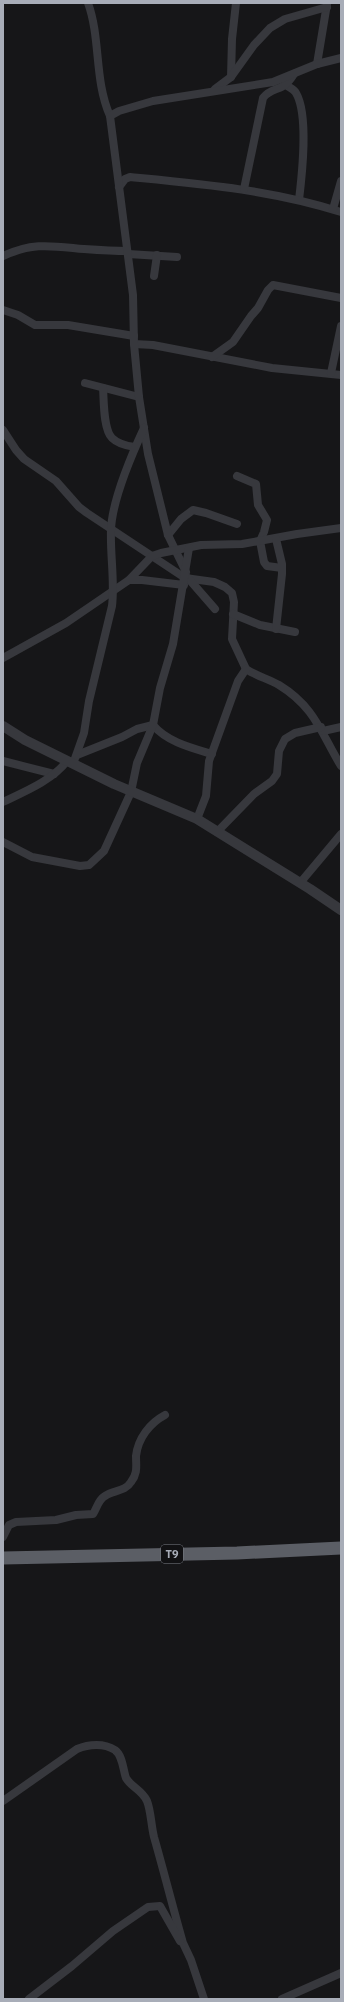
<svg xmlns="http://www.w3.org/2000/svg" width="344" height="2002" viewBox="0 0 344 2002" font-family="'IBM Plex Sans',sans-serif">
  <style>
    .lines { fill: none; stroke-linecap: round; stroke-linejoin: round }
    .minor { stroke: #37383d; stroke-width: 8 }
    .tertiary { stroke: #37383d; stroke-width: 10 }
    .trunk { stroke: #5b5e65; stroke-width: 13 }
    .labels { text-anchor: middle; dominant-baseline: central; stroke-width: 3.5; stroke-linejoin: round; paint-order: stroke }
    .shield { fill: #111113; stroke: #7b7e86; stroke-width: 1 }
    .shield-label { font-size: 11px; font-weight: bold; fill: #a8adb8 }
  </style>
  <rect width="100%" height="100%" fill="#161618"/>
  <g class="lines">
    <!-- minor -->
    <g class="minor">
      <path d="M88,3c13,36 6,77 22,113"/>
      <polyline points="317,64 327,4"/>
      <polyline points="231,77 232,39 236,3"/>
      <path d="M286,85c4,3 8,4 10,8 13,22 6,82 3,107"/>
      <polyline points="215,89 231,77 254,45 270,28 285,19 327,7"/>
      <path d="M119,187l6,-8 5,-2c72,7 142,13 211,35"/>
      <path d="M244,189l19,-91c10,-13 19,-4 31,-24"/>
      <polyline points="333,209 341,181"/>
      <polyline points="128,254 177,257"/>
      <path d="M3,256c31,-14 48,-10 81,-7 14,1 29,2 43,2"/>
      <polyline points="154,276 157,255"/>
      <polyline points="3,310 18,315 35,325 68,325 134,336"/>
      <polyline points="134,344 153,345 272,368 341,375"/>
      <polyline points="212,357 233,342 251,316 258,308 268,290 273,285 341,298"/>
      <polyline points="331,373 341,326"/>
      <polyline points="85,383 139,397"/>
      <path d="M103,388c1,12 0,41 9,50 6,6 15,8 23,9"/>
      <path d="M3,430l13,20 8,9 32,22 23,26 8,6 98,65 29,4 11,5 7,6 2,9 -2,37 14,30c10,7 23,10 33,16 36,22 42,48 62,81"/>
      <polyline points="237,476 256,484 258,505 267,520 264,532 260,541 264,562 267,566 282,568"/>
      <polyline points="168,535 181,519 193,510 206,513 237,524"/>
      <polyline points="186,572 168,535 148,454 139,397 134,344 133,295 110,116 119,111 153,101 273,82 317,64 341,58"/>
      <polyline points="188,578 215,609"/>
      <polyline points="129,580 152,556 161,553 201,545 242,544 297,534 341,528"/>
      <polyline points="233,614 260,625 295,632"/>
      <polyline points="276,629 282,574 282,564 276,539"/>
      <polyline points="3,658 66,623 129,580 142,580 184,585"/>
      <polyline points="323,731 341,727"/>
      <path d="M77,755l45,-18 15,-8 16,-4c14,17 39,23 59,29"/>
      <polyline points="3,761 54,774"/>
      <path d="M73,764l11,-31 5,-32 23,-95c3,-25 -2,-51 -1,-76 1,-30 21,-76 33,-102"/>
      <path d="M3,802c21,-10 50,-22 64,-41"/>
      <polyline points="197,819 206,796 209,761 238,681 246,669"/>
      <polyline points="218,831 254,794 272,781 277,774 279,751 285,739 295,733 321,727"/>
      <polyline points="3,842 32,857 80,866 89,865 104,851 131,792 137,763 153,725 160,688 173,644 189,548"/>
      <polyline points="300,883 341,834"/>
      <path d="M3,1537l6,-12 7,-3 40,-2 20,-5 17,-1c4,-6 5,-14 12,-18 8,-6 20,-4 26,-14 7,-9 5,-16 5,-26 2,-18 14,-33 29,-41"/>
      <path d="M3,1801l74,-52c12,-5 27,-6 38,1 8,6 8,20 11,28 5,9 16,12 21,23 4,10 4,24 7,36 10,35 19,71 29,106l8,17 13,39"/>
      <polyline points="29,1999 72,1966 113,1931 148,1907 160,1906 180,1941"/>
      <polyline points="282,1999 341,1973"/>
    </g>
    <!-- tertiary -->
    <polyline class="tertiary" points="3,726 25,740 114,784 197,819 310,889 341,910"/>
    <!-- trunk -->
    <polyline class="trunk" points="3,1558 237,1553 341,1548"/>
  </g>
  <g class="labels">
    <!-- shield labels -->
    <rect class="shield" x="161" y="1545" width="22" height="18" rx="3"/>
    <g class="shield-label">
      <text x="172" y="1554">T9</text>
    </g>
  </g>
  <!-- border -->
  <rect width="344" height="2002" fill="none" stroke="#a8adb8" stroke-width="8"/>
</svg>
